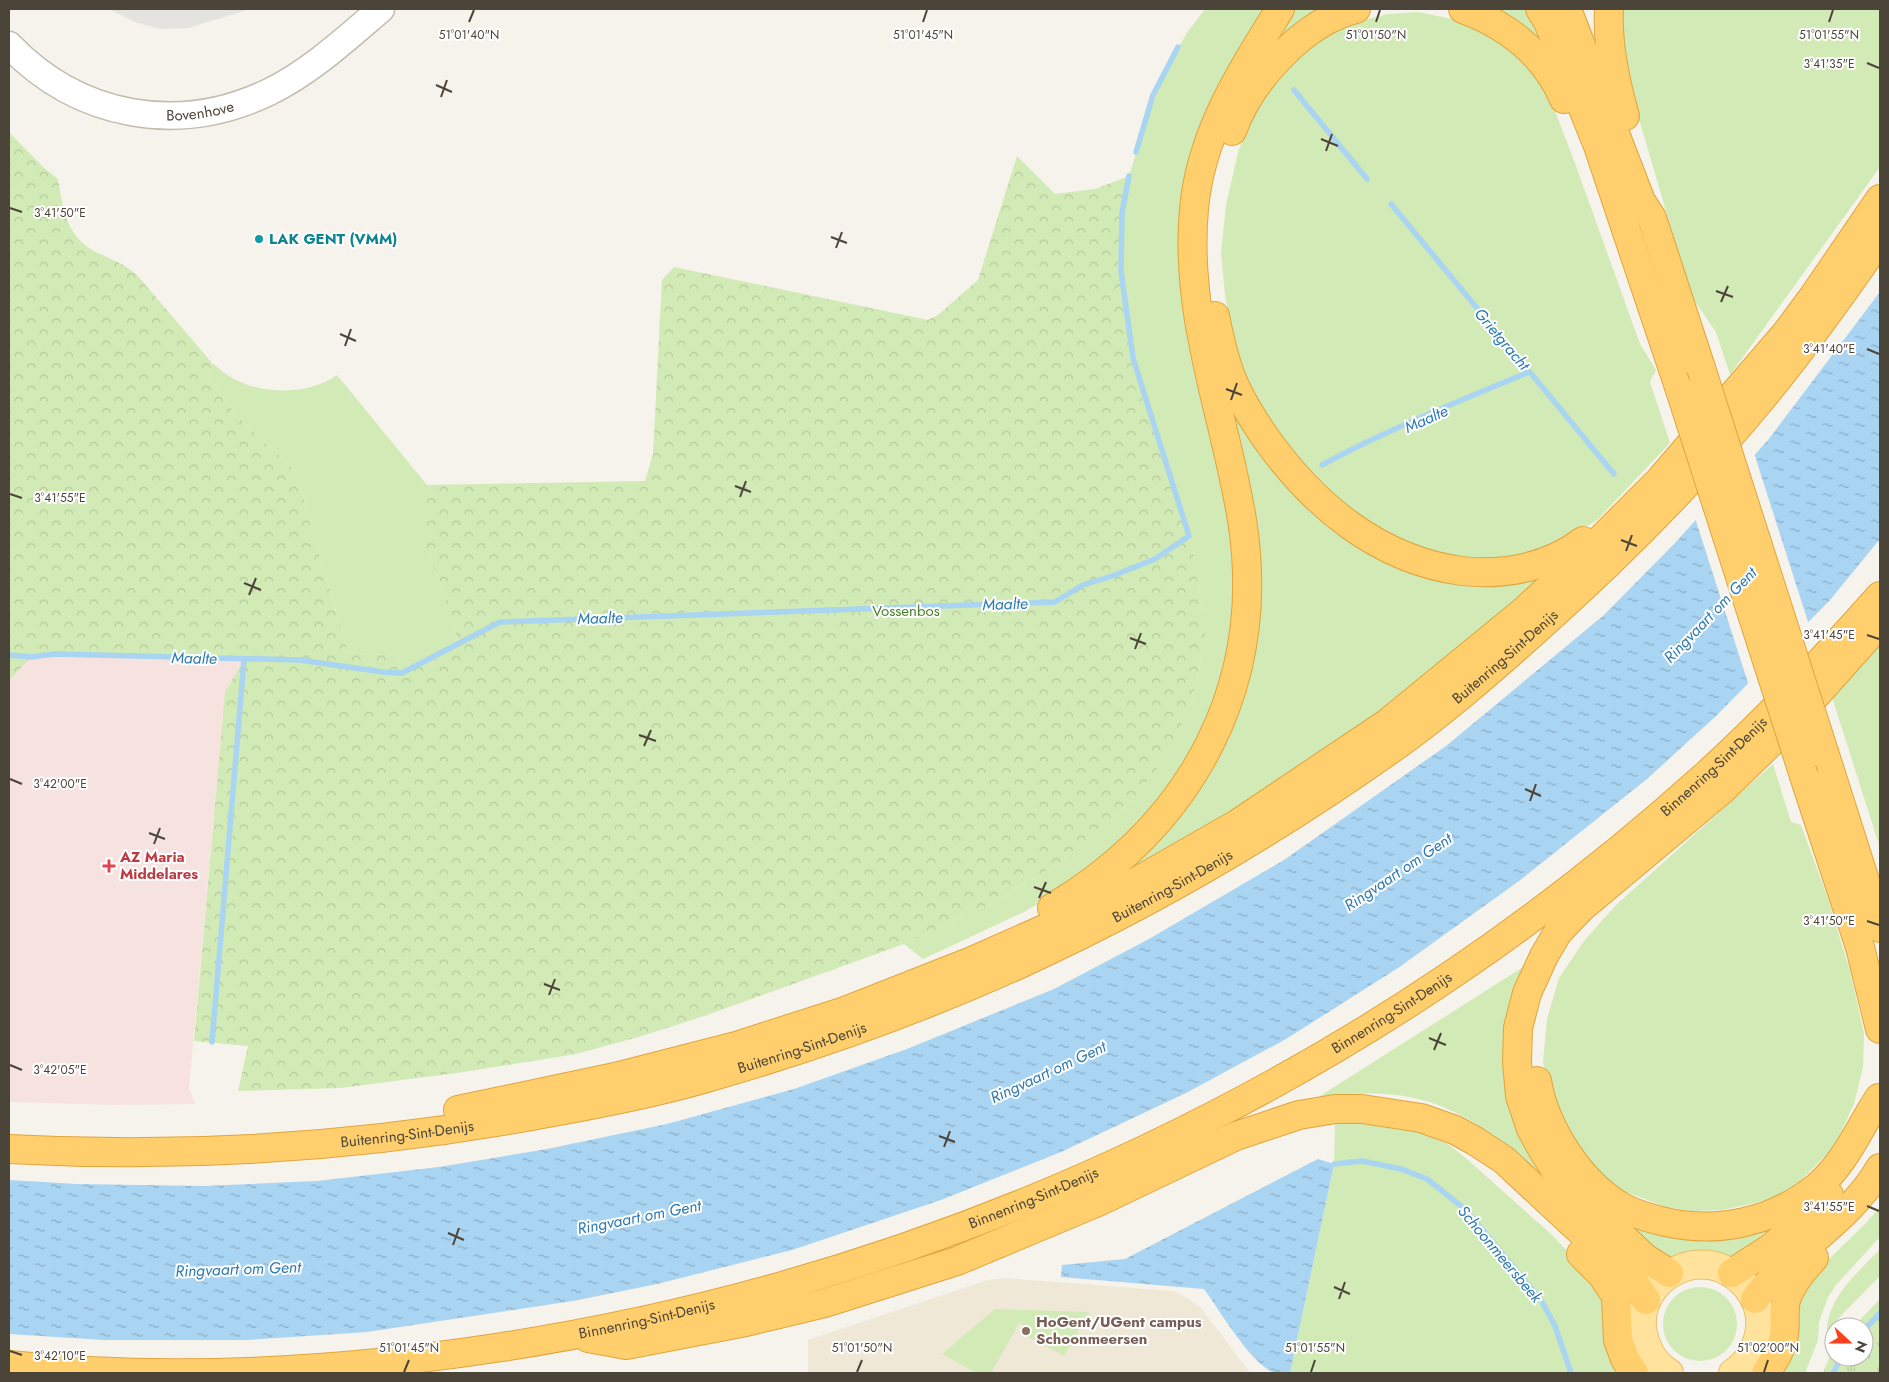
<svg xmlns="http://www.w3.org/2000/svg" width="1889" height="1382" viewBox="0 0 1889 1382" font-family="Jost,sans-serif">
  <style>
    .education { fill: #efe8d6 }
    .medical { fill: #f6e3e0 }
    .grass { fill: #d2eab5 }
    .forest { fill: url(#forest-crowns) }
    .park { fill: url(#park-tufts) }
    .parking { fill: #e5e3e0 }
    .water { fill: url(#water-ripples) }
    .pier { fill: #f6f3ec }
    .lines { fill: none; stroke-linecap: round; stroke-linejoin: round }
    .stream { stroke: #a9d4f2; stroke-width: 5.5 }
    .minor-casing { stroke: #c2bbae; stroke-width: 29 }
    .major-casing { stroke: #e6c16a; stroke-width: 30 }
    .highway-casing { stroke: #e0a43c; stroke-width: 30 }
    .minor { stroke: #fff; stroke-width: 26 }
    .major { stroke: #ffe39c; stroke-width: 28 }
    .highway { stroke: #ffcf6e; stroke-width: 28 }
    .highway-bridge-casing { stroke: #e0a43c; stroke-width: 30; stroke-linecap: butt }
    .highway-bridge { stroke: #ffcf6e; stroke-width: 28 }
    .ticks { fill: none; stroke: #4b4439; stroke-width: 2 }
    .culture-dot { fill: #0f9aa8; stroke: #fff; stroke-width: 2 }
    .health-dot { fill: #e0444e; stroke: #fff; stroke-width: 2 }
    .education-dot { fill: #8d6e63; stroke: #fff; stroke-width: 2 }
    .labels { text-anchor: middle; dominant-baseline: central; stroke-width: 4; stroke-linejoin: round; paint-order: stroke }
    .street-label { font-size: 15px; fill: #4b4439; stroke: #fff }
    .culture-label { font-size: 15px; font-weight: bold; fill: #0d838f; stroke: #fff; text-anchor: start }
    .park-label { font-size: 15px; fill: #4a7f2a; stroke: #fff }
    .health-label { font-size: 15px; font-weight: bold; fill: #be3a42; stroke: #fff; text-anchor: start }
    .education-label { font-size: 15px; font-weight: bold; fill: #785e54; stroke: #fff; text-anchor: start }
    .water-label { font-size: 16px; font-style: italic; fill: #2e7ab2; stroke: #fff }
    .ticks-label { font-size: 12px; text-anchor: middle; fill: #4b4439; stroke: #fff; stroke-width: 4; stroke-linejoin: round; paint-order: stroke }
  </style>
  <defs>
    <pattern id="forest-crowns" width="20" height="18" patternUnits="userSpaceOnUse" patternTransform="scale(1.25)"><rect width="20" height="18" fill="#d2eab5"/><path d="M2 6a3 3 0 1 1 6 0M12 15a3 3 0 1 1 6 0" fill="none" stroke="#b6ca9c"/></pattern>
    <pattern id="park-tufts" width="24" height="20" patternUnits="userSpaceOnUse" patternTransform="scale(1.25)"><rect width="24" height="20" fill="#d2eab5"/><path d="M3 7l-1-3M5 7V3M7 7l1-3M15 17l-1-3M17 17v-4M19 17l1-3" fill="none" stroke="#b6ca9c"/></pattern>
    <pattern id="water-ripples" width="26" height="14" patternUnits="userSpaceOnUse" patternTransform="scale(1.25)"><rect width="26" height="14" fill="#a9d4f2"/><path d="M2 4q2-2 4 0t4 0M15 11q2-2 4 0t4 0" fill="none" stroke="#8caec5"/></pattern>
  </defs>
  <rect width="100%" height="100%" fill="#f6f3ec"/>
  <!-- education -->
  <polygon class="education" points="1004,1278 1173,1291 1186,1297 1201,1308 1250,1373 808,1373 808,1340 988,1280"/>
  <!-- medical -->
  <polygon class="medical" points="55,654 244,660 225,692 189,1088 195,1104 115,1105 9,1102 9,681 31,657"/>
  <!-- grass -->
  <g class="grass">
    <polygon points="1205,9 1267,9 1194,156 1236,572 1227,671 1196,749 1142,821 1069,885 1024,912 923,959 904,944 995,902 1059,863 1132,801 1191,704 1206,638 1193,549 1133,358 1121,271 1122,213 1129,176 1154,95 1186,34"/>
    <polygon points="1291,9 1333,9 1262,63"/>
    <polygon points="1488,9 1523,9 1534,18 1550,59"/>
    <polygon points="1621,9 1880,9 1880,167 1730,375 1716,332 1691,296 1631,92 1622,48"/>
    <polygon points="1418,12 1461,21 1493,36 1524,60 1547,90 1576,166 1640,344 1656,370 1650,382 1670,443 1597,520 1566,540 1508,561 1445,558 1368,526 1302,469 1254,399 1236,354 1225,295 1221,253 1226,205 1239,149 1255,110 1275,79 1301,52 1332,33 1360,21 1388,14"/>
    <path d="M212,363c7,5 14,12 22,16 30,16 75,16 103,-4l90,110v66l13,31 19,62 -57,29 -6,-17 -48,-4 -53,-182 -61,-57 -25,-35z"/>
    <polygon points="1219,376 1397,565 1562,562 1420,685 1223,821 1087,897 1139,851 1250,655"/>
    <polygon points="1880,642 1880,848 1831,694"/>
    <polygon points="1773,764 1791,822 1801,825 1828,899 1850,971 1864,1033 1863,1067 1854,1104 1839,1136 1827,1154 1799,1182 1774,1197 1751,1204 1722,1210 1693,1211 1666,1207 1626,1192 1586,1163 1550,1094 1543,1062 1547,1019 1559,978 1584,941 1616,905"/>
    <path d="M1531,962l-22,69 60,175c-42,-43 -84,-87 -143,-105 -35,-10 -71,-8 -106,-5z"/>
    <polygon points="1533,1097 1647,1224 1800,1207 1732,1264 1669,1264 1587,1194"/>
    <polygon points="1335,1124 1361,1124 1417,1132 1448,1144 1467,1159 1551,1234 1595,1280 1608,1299 1624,1373 1290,1373 1334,1164"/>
    <polygon points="1880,1207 1880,1237 1836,1285 1828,1297 1819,1322 1818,1340 1805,1373 1779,1373 1797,1303 1821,1267 1867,1222"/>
    <path d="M1880,1249v27l-53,54c1,-34 32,-58 53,-81z"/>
    <circle cx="1700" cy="1324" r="37"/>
    <polygon points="995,1309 1089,1312 1064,1356 1024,1335 1027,1327 1019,1323 991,1373 977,1373 942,1354"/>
  </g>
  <!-- forest -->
  <path class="forest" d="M9,132l34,35 15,12c5,29 8,58 38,73 14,7 29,12 41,23l75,88 -3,15 25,35 61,57 53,182 48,4 6,17 57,-29 -19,-62 -13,-31v-66l218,-4 8,-27 9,-174 12,-13 254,53 10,-5 40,-35 39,-124 38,38 40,-5 34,-13 -7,37 -1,58 12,87 60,191 13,89 -15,66 -25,52 -34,45 -73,62 -64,39 -91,42 -197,71 -65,21 -66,18 -112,18 -123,16 -103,3 10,-45 -54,-5 31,-349 19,-32 -189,-6 -24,3 -22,24z"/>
  <!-- park -->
  <polygon class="park" points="1880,1299 1880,1373 1823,1373 1834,1346 1834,1357 1864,1357 1864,1327 1853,1327"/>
  <!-- parking -->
  <polygon class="parking" points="109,9 247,9 241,12 188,28 161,29 137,23"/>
  <!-- water -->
  <g class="water">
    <polygon points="1880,292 1880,539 1830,600 1716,716 1647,779 1519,881 1398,968 1286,1039 1186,1093 1061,1152 941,1200 792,1250 657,1284 573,1301 367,1332 247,1340 104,1340 9,1334 9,1180 77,1184 204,1186 317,1181 439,1167 547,1149 667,1124 794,1089 907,1049 1054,989 1149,939 1284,860 1446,746 1604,615 1675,543 1768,440"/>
    <path d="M1318,1159l16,5 -44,209c-4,0 -11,1 -15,0 -24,-8 -56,-64 -71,-84l-143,-12 1,-12 63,-6z"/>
  </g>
  <!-- pier -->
  <polygon class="pier" points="1754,453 1809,625 1749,686 1695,518"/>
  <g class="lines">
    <!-- stream -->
    <g class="stream">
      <polyline points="1294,90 1367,179"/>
      <polyline points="1136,152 1153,95 1178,47"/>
      <polyline points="1391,204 1614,474"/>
      <path d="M1322,465c66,-36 138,-64 207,-93"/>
      <polyline points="9,655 31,657 55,654 300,660 383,672 402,673 500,622 1055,602 1083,585 1115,575 1155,559 1189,536 1133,358 1121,271 1122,213 1129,176"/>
      <polyline points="212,1042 244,660"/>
      <polyline points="1334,1164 1362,1161 1401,1169 1427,1179 1465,1209 1541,1300 1555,1326 1571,1373"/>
      <polyline points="1864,1330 1880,1313"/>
      <polyline points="1833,1373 1842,1357"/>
    </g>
    <defs>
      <g id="minor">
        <path id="s1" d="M9,45c69,72 169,91 260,47 40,-19 78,-54 112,-83"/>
      </g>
      <path id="major" d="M1669,1373c-11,-7 -19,-17 -23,-29 -22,-56 48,-105 93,-65 11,9 20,24 21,39 2,22 -9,43 -27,55"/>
      <g id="highway">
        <path d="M1463,9c45,16 82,46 101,90"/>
        <polyline points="1540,9 1548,22 1598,146 1680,390"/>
        <polyline points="1567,9 1641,201 1652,218 1701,368"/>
        <path d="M1609,9c-2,36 6,72 16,107"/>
        <path d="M1232,131c18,-50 71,-109 124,-122"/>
        <path d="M1215,316c4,20 8,39 15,58 8,22 22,44 35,63 47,67 113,123 197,134 42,5 87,-4 121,-30"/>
        <polyline points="1825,755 1880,928"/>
        <polyline points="1804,776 1860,947 1880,1029"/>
        <path d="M1052,908c141,-84 216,-224 190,-388 -17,-105 -58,-202 -48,-311 7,-77 47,-137 86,-200"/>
        <path d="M1537,1081c8,47 43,102 85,126 12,7 27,11 39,14 56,14 113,1 157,-35 28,-24 41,-58 61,-88"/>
        <polyline points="458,1110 615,1077 736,1046 845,1011 972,961 1060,922 1141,879 1237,824 1386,724 1524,611 1592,548 1659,481 1787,332 1813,297 1880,199"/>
        <path id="s2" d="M9,1149c182,10 365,-3 544,-37 50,-9 101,-19 150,-33 109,-31 216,-69 319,-116 129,-59 252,-131 368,-213 51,-36 98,-77 144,-118 81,-72 160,-151 229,-235 42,-51 80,-104 117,-158"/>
        <polyline points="1581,1254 1602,1275 1616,1296 1618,1340 1625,1359 1634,1373"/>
        <polyline points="1669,1273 1645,1258 1561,1179 1545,1154 1531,1129 1520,1096 1517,1062 1518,1028 1527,993 1544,956 1558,932 1581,908 1722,790 1792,722 1875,629"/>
        <polyline points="1732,1273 1772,1247 1829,1195"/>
        <path d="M1755,1299c36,-49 94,-77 125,-131"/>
        <polyline points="588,1338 626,1345 746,1322 825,1303 957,1261 1098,1202 1236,1136 1299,1115 1335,1109 1362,1109 1421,1118 1455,1130 1475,1141 1504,1160 1631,1278 1646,1300"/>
        <path id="s3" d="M9,1365c164,17 330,7 493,-18 447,-69 866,-267 1202,-570 62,-56 120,-118 176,-181"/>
        <path d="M1766,1373c7,-11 16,-24 18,-38 2,-12 -1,-23 2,-35 5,-16 17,-30 28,-42"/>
      </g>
    </defs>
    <!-- minor casing -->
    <use href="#minor" class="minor-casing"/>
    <!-- major casing -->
    <use href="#major" class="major-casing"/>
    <!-- highway casing -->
    <use href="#highway" class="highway-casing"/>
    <!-- minor -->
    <use href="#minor" class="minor"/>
    <!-- major -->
    <use href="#major" class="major"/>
    <!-- highway -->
    <use href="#highway" class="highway"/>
    <defs>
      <g id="highway-bridge">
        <polyline points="1701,368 1825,755"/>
        <polyline points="1680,390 1804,776"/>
      </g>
    </defs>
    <!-- highway-bridge casing -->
    <use href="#highway-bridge" class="highway-bridge-casing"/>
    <!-- highway-bridge -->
    <use href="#highway-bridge" class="highway-bridge"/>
  </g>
  <!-- ticks -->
  <path class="ticks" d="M469,22l5,-12M923,22l4,-12M1376,22l4,-12M1829,22l4,-12M1867,63l12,5M436,85l16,7M441,97l6,-17M1321,139l17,7M1326,151l6,-17M10,208l12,4M831,237l16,6M836,248l6,-16M1716,291l17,6M1721,302l7,-16M340,334l16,7M345,346l6,-17M1867,349l12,5M1226,389l16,6M1231,400l6,-17M735,486l16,6M10,494l12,4M740,497l6,-16M1621,540l16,6M1626,551l6,-16M244,583l17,7M249,595l7,-17M1867,635l12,4M1130,638l16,6M1135,649l6,-16M639,735l17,6M644,746l7,-16M10,779l12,5M1525,789l16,7M1530,801l6,-17M149,833l16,6M154,844l6,-16M1034,887l17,6M1039,898l7,-16M1867,921l12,4M544,984l16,6M549,995l6,-16M1429,1038l17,7M1434,1050l7,-17M10,1065l12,5M939,1136l16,6M944,1147l6,-16M1867,1206l12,5M448,1233l16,7M453,1245l6,-17M1334,1287l16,7M1339,1299l6,-17M10,1351l12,4M404,1372l5,-12M857,1372l5,-12M1311,1372l4,-12M1764,1372l4,-12"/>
  <!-- markers -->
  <circle class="culture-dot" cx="259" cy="239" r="5"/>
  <path class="health-dot" d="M106.5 858.5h5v5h5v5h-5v5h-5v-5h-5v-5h5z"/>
  <circle class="education-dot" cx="1026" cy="1331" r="5"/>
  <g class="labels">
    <!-- street labels -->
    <g class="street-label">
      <text stroke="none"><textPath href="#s1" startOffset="211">Bovenhove</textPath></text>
      <text stroke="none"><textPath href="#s2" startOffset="1614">Buitenring-Sint-Denijs</textPath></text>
      <text stroke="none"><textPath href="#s3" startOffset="1858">Binnenring-Sint-Denijs</textPath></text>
      <text stroke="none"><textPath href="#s2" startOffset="1209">Buitenring-Sint-Denijs</textPath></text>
      <text stroke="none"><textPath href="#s3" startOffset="1452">Binnenring-Sint-Denijs</textPath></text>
      <text stroke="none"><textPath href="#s2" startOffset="804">Buitenring-Sint-Denijs</textPath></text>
      <text stroke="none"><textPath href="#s2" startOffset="399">Buitenring-Sint-Denijs</textPath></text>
      <text stroke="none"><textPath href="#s3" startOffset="1048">Binnenring-Sint-Denijs</textPath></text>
      <text stroke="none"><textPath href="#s3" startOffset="642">Binnenring-Sint-Denijs</textPath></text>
    </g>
    <!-- culture labels -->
    <g class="culture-label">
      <text x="269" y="239">LAK GENT (VMM)</text>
    </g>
    <!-- park labels -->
    <g class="park-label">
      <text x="906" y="611">Vossenbos</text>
    </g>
    <!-- health labels -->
    <g class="health-label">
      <text x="120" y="857">AZ Maria<tspan x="120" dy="17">Middelares</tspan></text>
    </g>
    <!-- education labels -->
    <g class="education-label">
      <text x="1036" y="1322">HoGent/UGent campus<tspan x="1036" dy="17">Schoonmeersen</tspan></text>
    </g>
    <!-- water labels -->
    <g class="water-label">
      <text transform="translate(1502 339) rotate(50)">Grietgracht</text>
      <text transform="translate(1426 419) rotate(-24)">Maalte</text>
      <text transform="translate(1005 604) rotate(-2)">Maalte</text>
      <text transform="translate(1710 615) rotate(-46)">Ringvaart om Gent</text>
      <text transform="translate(600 618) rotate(-2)">Maalte</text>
      <text transform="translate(194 658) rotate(1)">Maalte</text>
      <text transform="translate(1398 872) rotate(-34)">Ringvaart om Gent</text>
      <text transform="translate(1048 1072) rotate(-25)">Ringvaart om Gent</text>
      <text transform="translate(639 1217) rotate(-11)">Ringvaart om Gent</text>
      <text transform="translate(1500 1254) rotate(50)">Schoonmeersbeek</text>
      <text transform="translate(238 1269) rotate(-2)">Ringvaart om Gent</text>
    </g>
  </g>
  <g class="ticks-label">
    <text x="923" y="39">51°01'45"N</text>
    <text x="1829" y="39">51°01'55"N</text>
    <text x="469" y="39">51°01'40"N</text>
    <text x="1376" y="39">51°01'50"N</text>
    <text x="1829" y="68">3°41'35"E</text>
    <text x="60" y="217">3°41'50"E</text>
    <text x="1829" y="353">3°41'40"E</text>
    <text x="60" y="502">3°41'55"E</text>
    <text x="1829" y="639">3°41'45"E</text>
    <text x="60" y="788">3°42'00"E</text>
    <text x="1829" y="925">3°41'50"E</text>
    <text x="60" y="1074">3°42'05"E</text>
    <text x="1829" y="1211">3°41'55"E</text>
    <text x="409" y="1352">51°01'45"N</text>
    <text x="862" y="1352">51°01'50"N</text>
    <text x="1315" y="1352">51°01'55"N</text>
    <text x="1768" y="1352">51°02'00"N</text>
    <text x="60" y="1360">3°42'10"E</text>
  </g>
  <!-- border -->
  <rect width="1889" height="1382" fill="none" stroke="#4b4439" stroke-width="20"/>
  <!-- north arrow -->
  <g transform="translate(1849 1342) rotate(111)"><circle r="24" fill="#ffffff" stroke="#b7b4b0"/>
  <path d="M0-4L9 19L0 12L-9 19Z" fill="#fc3f1d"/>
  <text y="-8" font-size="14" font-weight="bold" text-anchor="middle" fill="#4b4439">N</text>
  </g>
</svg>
